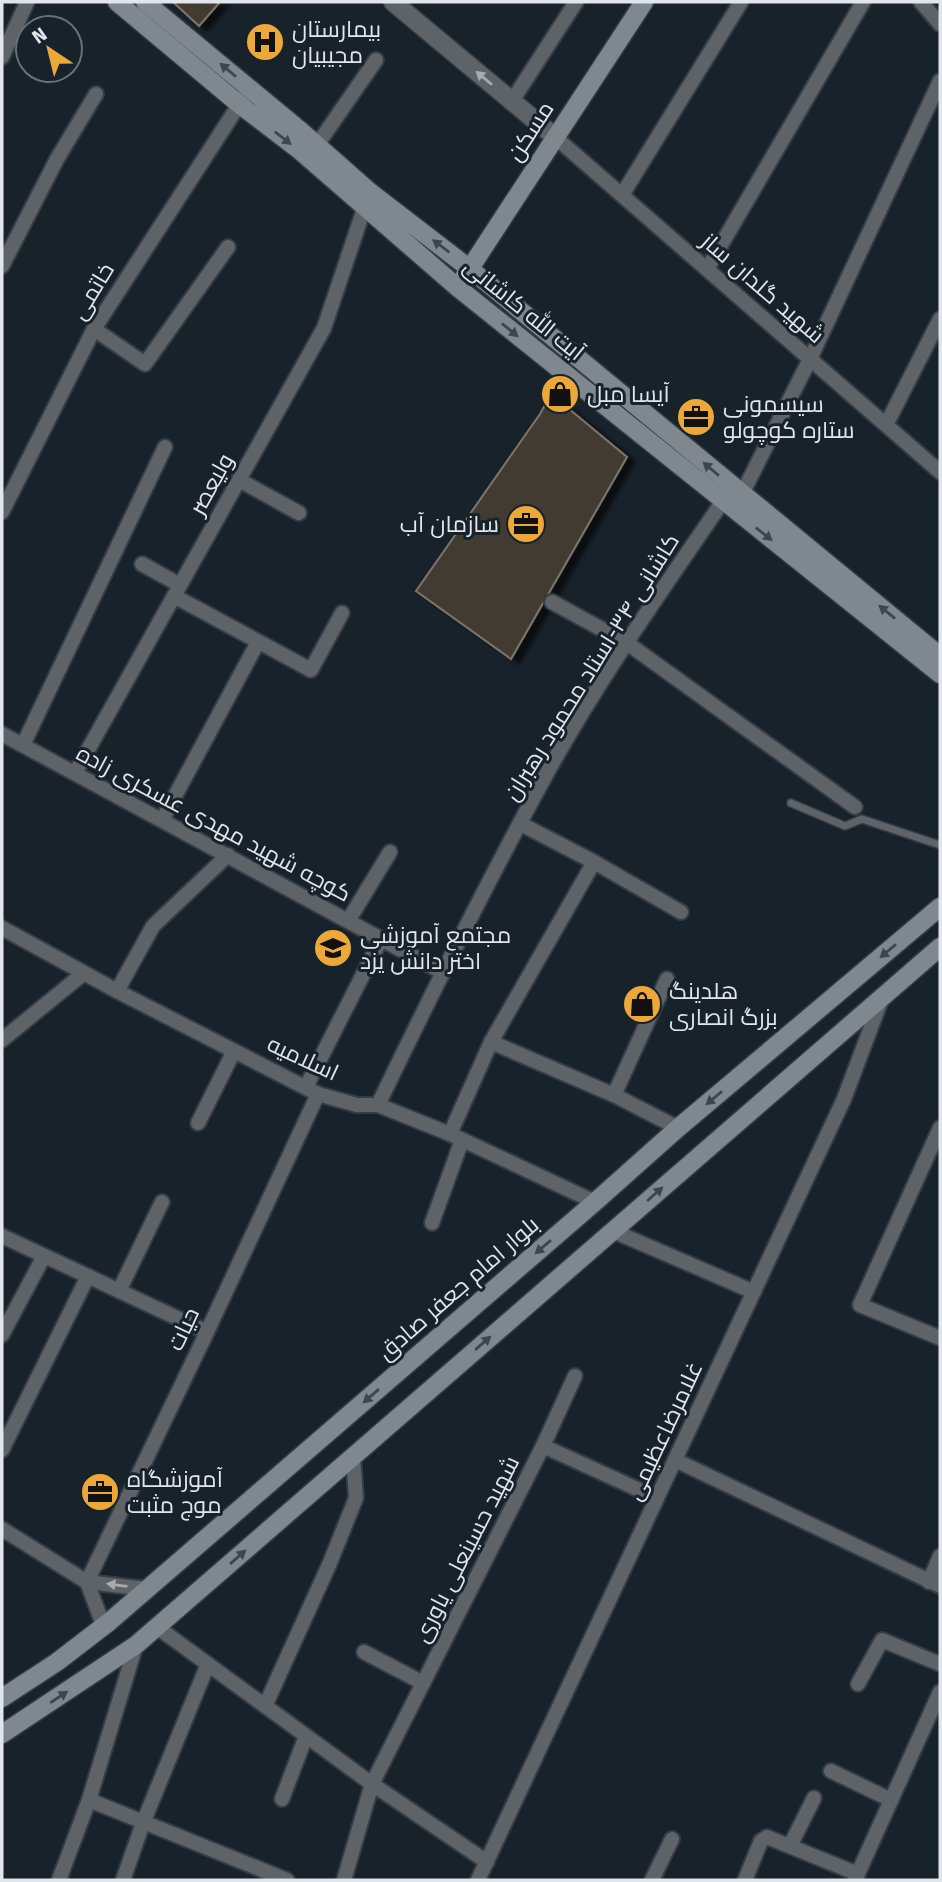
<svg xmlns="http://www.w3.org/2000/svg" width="942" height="1882" viewBox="0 0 942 1882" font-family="'Fira Sans',Cairo,sans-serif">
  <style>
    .building { fill: #433b30; stroke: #7e7569; stroke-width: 2; filter: url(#shadow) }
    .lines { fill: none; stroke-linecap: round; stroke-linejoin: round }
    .service-casing { stroke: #343d46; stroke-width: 10 }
    .minor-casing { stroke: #343d46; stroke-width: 18 }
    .tertiary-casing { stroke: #343d46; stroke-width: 21 }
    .secondary-casing { stroke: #343d46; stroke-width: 21 }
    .service { stroke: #5d6367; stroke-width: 7 }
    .minor { stroke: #5d6367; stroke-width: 14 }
    .tertiary { stroke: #5d6367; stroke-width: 18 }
    .secondary { stroke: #80888f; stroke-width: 18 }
    .oneway { fill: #3c464e }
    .oneway2 { fill: #a5abb0 }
    .labels { text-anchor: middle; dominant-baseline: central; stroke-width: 6; stroke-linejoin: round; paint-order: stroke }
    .poi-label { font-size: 23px; fill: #e0e6ec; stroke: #18222b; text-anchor: start }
    .street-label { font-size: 23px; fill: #e0e6ec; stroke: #18222b }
  </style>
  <defs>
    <filter id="shadow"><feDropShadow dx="8" dy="4.5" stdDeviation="2" flood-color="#0009"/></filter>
  </defs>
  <rect width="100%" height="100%" fill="#18222b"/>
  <!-- building -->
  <g class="building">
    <polygon points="173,2 220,2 199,26"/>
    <polygon points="551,394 627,457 511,659 416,591 540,414"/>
  </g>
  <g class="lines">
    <defs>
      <polyline id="service" points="791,803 845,826 862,819 940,845"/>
      <g id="minor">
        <polyline points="921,2 940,24"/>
        <polyline points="2,57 27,2"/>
        <polyline points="512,101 576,2"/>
        <polyline points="555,137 940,472"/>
        <polyline points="317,145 376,60"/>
        <polyline points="622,195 741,2"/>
        <polyline points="2,266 57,159 96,94"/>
        <polyline points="707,269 863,2"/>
        <polyline points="94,329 145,364 228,247"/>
        <polyline points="886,425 940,319"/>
        <polyline points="239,480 299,513"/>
        <polyline points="742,494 810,359 940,81"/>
        <polyline points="2,512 94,329 244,97"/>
        <polyline points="142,564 180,585"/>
        <polyline points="174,596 311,670 342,613"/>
        <polyline points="552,602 627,643 855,807"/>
        <polyline points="2,734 442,972"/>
        <polyline points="23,745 165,447"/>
        <polyline points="75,773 324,328 365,206"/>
        <polyline points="162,820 258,642"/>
        <polyline points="521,824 594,862 681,912"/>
        <polyline points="348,921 390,852"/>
        <polyline points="2,928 117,991 318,1094 357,1105 378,1105 450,1134 595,1202"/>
        <polyline points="117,991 153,926 228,855"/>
        <polyline points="2,1040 84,973"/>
        <polyline points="491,1042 614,1095 678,1128"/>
        <polyline points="306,1087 381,939"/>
        <polyline points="614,1095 667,979"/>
        <path d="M378,1105c54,-112 109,-223 169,-332 52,-94 115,-183 176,-272"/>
        <polyline points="198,1123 234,1051"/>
        <polyline points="940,1128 860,1305 940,1338"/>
        <polyline points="450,1134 491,1042 594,862"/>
        <polyline points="432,1223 462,1140"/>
        <polyline points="613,1231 754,1292"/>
        <polyline points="2,1236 207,1332"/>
        <polyline points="119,1291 162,1202"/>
        <polyline points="2,1335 44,1256"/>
        <polyline points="543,1446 575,1376"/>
        <polyline points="2,1450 88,1276"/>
        <polyline points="675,1460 940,1586"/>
        <polyline points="2,1529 87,1582 147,1589"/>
        <polyline points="87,1582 207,1332 318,1094"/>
        <polyline points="87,1582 104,1627"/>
        <polyline points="929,1582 940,1556"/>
        <polyline points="157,1627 372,1784 487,1862"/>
        <polyline points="364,1652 423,1683"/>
        <polyline points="858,1684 882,1640 940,1664"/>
        <polyline points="265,1706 329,1565 356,1498 353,1456"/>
        <polyline points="831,1771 891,1800"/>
        <polyline points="282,1799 306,1736"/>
        <polyline points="89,1800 287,1880"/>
        <polyline points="790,1846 814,1798"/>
        <polyline points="59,1880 89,1800 136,1645"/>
        <polyline points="123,1880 143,1823 208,1664"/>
        <polyline points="344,1880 372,1784 543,1446 657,1498"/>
        <polyline points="478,1880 844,1099 882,998"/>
        <polyline points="652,1880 672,1839"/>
        <polyline points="745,1880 761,1841 767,1837 858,1874"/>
        <polyline points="855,1880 940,1692"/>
      </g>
      <polyline id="tertiary" points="393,2 555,137"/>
      <g id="secondary">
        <polyline points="117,2 239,104 298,149 457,287 940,674"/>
        <polyline points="145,2 302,132 370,192 470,269 940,656"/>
        <polyline points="463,279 644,2"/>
        <polyline points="2,1698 57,1662 109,1622 595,1202 678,1128 940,907"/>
        <polyline points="2,1734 136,1645 940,947"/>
      </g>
    </defs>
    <!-- service casing -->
    <use href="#service" class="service-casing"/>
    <!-- minor casing -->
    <use href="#minor" class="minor-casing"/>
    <!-- tertiary casing -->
    <use href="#tertiary" class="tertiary-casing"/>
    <!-- secondary casing -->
    <use href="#secondary" class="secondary-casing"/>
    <!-- service -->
    <use href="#service" class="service"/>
    <!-- minor -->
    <use href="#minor" class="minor"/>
    <!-- tertiary -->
    <use href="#tertiary" class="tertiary"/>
    <!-- secondary -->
    <use href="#secondary" class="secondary"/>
  </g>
  <!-- one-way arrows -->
  <defs><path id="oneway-solid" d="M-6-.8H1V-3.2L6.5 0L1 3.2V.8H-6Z" transform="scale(1.75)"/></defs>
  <g class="oneway">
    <use href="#oneway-solid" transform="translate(228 70) rotate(-140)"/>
    <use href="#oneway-solid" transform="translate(283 138) rotate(38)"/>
    <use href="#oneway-solid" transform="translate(441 246) rotate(-143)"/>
    <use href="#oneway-solid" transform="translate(510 330) rotate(39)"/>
    <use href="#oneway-solid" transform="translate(711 469) rotate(-140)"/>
    <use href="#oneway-solid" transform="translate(764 534) rotate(38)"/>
    <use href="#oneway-solid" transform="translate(887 612) rotate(-141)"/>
    <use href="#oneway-solid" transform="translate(888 951) rotate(140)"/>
    <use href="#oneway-solid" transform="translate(714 1098) rotate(140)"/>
    <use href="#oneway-solid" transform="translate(655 1194) rotate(-42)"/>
    <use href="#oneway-solid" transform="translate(543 1247) rotate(139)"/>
    <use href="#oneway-solid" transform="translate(483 1343) rotate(-41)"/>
    <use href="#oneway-solid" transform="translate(371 1396) rotate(139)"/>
    <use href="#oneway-solid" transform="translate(238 1557) rotate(-41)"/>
    <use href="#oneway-solid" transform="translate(59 1697) rotate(-34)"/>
  </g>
  <g class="oneway2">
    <use href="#oneway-solid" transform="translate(484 78) rotate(-140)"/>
    <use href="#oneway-solid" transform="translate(117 1585) rotate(-173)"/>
  </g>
  <!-- icons -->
  <defs>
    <symbol id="hospital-disc" viewBox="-11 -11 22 22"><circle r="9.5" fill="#eca93a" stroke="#18222b"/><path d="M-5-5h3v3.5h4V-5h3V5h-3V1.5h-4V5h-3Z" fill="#111"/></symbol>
    <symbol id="shop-disc" viewBox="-11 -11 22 22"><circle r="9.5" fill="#eca93a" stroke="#18222b"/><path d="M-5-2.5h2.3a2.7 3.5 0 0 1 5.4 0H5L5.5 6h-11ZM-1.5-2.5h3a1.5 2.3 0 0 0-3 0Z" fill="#111"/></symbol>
    <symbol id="office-disc" viewBox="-11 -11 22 22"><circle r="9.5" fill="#eca93a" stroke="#18222b"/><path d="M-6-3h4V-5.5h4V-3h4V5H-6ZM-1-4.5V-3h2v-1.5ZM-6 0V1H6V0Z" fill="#111"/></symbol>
    <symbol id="school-disc" viewBox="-11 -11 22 22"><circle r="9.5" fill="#eca93a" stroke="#18222b"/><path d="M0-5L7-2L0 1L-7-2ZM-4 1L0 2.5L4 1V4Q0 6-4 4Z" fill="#111"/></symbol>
  </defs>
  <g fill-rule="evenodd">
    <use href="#hospital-disc" x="243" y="20" width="44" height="44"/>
    <use href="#shop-disc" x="538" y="372" width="44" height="44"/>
    <use href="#office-disc" x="674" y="395" width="44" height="44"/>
    <use href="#office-disc" x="504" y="502" width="44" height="44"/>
    <use href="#school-disc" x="311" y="926" width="44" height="44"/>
    <use href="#shop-disc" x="620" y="982" width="44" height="44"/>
    <use href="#office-disc" x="78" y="1470" width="44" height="44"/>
  </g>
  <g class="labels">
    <!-- poi labels -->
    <g class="poi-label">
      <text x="292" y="29">بیمارستان<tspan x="292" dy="26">مجیبیان</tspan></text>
      <text x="587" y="394">آیسا مبل</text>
      <text x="723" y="404">سیسمونی<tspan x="723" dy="26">ستاره کوچولو</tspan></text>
      <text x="499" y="524" text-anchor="end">سازمان آب</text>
      <text x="360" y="935">مجتمع آموزشی<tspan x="360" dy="26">اختر دانش یزد</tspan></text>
      <text x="669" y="991">هلدینگ<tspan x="669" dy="26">بزرگ انصاری</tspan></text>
      <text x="127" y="1479">آموزشگاه<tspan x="127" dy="26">موج مثبت</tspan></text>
    </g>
    <!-- street labels -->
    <g class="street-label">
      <text transform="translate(530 131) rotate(-57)">مسکن</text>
      <text transform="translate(763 288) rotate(41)">شهید گلدان ساز</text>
      <text transform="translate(92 291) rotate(-59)">خاتمی</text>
      <text transform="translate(524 309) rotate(39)">آیت الله کاشانی</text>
      <text transform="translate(211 484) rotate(-61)">ولیعصر</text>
      <text transform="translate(591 667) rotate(-58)">کاشانی ۳۴-استاد محمود رهبران</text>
      <text transform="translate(214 823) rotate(28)">کوچه شهید مهدی عسکری زاده</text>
      <text transform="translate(303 1058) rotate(25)">اسلامیه</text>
      <text transform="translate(458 1288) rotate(-41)">بلوار امام جعفر صادق</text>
      <text transform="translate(183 1329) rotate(-65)">حیات</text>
      <text transform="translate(664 1431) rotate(-65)">غلامرضاعظیمی</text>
      <text transform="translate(466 1549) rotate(-63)">شهید حسینعلی یاوری</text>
    </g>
  </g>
  <!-- border -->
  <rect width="942" height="1882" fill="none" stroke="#e0e6ec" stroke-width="7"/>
  <!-- north arrow -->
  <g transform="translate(49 49) rotate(325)"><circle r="33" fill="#18222b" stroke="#687078" stroke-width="2"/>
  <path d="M0-5L12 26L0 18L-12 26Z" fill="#eca93a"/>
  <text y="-10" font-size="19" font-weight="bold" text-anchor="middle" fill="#e0e6ec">N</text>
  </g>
</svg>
